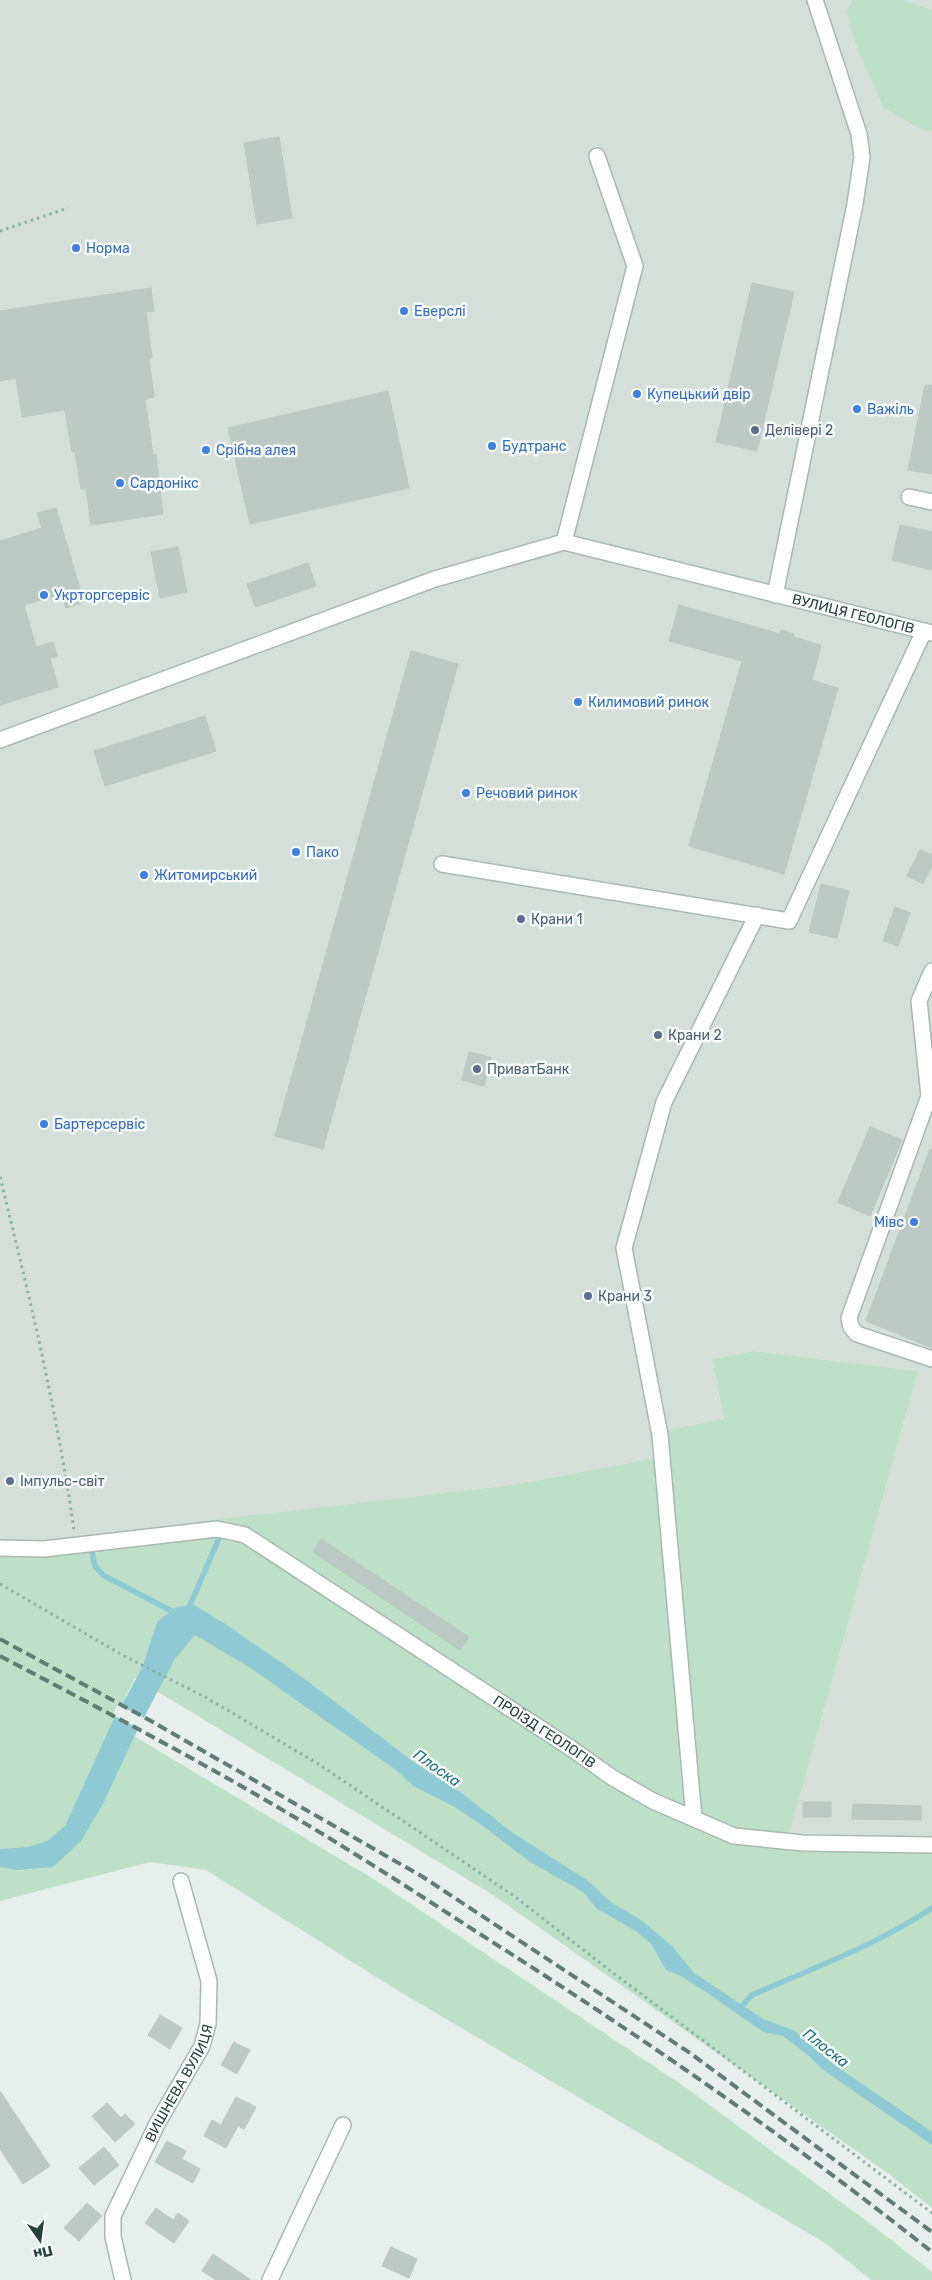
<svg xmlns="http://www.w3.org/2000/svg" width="932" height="2280" viewBox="0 0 932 2280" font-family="Rubik,sans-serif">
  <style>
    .built { fill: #d4dfda }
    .green { fill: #bfe0c8 }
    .water { fill: #8ec9d4 }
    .pier { fill: #e6efeb }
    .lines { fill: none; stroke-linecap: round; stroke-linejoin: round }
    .stream { stroke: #8ec9d4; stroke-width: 5.5 }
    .building { fill: #bbcac4; stroke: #b8c9c2 }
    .minor-casing { stroke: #a8b8b2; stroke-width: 18 }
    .path { stroke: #86b3a5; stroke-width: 3; stroke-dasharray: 2.5 4; stroke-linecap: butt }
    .minor { stroke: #fff; stroke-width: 15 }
    .rail { stroke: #5f7d75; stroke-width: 4; stroke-dasharray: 10 5; stroke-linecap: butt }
    .shop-dot { fill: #3f7fe0; stroke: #f7fbf9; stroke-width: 2 }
    .service-dot { fill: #5c6f8a; stroke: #f7fbf9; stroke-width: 2 }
    .labels { text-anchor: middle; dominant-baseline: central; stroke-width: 5; stroke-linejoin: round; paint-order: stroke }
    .shop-label { font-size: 14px; fill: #366cbe; stroke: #f7fbf9; text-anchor: start }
    .service-label { font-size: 14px; fill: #4e5e75; stroke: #f7fbf9; text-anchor: start }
    .street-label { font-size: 14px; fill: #24423a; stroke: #f7fbf9 }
    .water-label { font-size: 15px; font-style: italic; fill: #1c6f80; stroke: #f7fbf9 }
  </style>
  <rect width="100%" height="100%" fill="#e6efeb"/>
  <!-- built -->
  <polygon class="built" points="0,0 932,0 932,1837 789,1833 918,1371 753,1351 712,1359 724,1420 653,1433 655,1458 512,1485 43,1541 0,1540"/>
  <!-- green -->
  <g class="green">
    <polygon points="853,0 902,0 932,10 932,131 922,130 883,107 857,48 846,11"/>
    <polygon points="753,1351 918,1371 785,1849 932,1851 932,2208 886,2172 493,1895 135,1678 112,1723 372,1878 685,2087 872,2225 932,2272 932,2280 871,2280 825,2243 397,1990 206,1870 150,1862 0,1901 0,1548 188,1532 187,1523 512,1485 655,1458 653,1433 724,1419 712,1359"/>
  </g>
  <!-- water -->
  <polygon class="water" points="194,1605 227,1625 306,1680 415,1763 459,1791 513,1833 587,1880 612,1903 641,1920 672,1946 694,1973 763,2019 793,2030 832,2063 932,2132 932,2145 822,2069 809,2056 783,2036 763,2032 709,1994 681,1976 666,1970 651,1944 636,1931 597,1909 583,1892 530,1862 483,1826 453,1806 413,1786 396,1770 249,1667 195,1635 174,1660 134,1737 103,1804 81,1841 53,1867 17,1870 0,1867 0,1849 27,1847 47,1841 65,1826 112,1723 143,1666 157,1622 176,1607"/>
  <!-- pier -->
  <polygon class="pier" points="118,1704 146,1719 141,1730 113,1715"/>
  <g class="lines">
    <!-- stream -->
    <g class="stream">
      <polyline points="92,1552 95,1566 103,1575 177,1614"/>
      <polyline points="187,1612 220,1536"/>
      <path d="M743,2005l9,-10c61,-27 125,-50 180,-87"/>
    </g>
  </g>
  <!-- building -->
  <g class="building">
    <polygon points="279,137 292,218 257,224 244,143"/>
    <polygon points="752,283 794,292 757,451 716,442"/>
    <polygon points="151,288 154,311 146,312 152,358 149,359 154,397 145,399 153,455 156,455 163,514 91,525 86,488 81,489 75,451 72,452 65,410 22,417 16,378 0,381 0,311"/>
    <polygon points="925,385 932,385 932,474 908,470"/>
    <polygon points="388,391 409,488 250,524 228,428"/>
    <polygon points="56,508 84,602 66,608 62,594 24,605 36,647 53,642 57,656 50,658 58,687 0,705 0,541 42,528 37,513"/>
    <polygon points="900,525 932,532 932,570 892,560"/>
    <polygon points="178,547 187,592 160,598 151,552"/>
    <polygon points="308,563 316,586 255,607 247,584"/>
    <polygon points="679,605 780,634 781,630 794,634 793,637 821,645 812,680 838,688 784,874 689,846 742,661 669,641"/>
    <polygon points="411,651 458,664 323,1149 275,1136"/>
    <polygon points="205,716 216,751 105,786 94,751"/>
    <polygon points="920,850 932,855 932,866 923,884 907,876"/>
    <polygon points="821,884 849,891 837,938 809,932"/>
    <polygon points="895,907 910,913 898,946 883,941"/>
    <polygon points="469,1052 491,1057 484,1086 462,1080"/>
    <polygon points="870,1127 902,1140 870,1216 838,1202"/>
    <polygon points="930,1149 932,1150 932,1348 866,1321"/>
    <polygon points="321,1539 469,1637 460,1650 313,1552"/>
    <rect x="803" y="1802" width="28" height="15"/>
    <polygon points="853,1804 921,1806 921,1820 852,1819"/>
    <polygon points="160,2015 182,2028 170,2049 148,2035"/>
    <polygon points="234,2042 250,2050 237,2074 221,2065"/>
    <polygon points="0,2091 50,2166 23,2184 0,2149"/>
    <polygon points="236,2097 256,2107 244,2129 238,2126 226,2148 204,2136 212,2120 221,2125"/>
    <polygon points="107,2103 121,2118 125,2114 135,2124 115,2142 92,2116"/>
    <polygon points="167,2141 186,2151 182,2159 200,2169 193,2183 155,2162"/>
    <polygon points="104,2147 119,2165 94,2185 79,2168"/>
    <polygon points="87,2203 102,2216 79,2241 64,2228"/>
    <polygon points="156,2208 173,2220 178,2213 189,2221 174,2243 145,2223"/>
    <polygon points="391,2247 417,2259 409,2278 382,2266"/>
    <polygon points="213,2254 251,2280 216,2280 202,2271"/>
  </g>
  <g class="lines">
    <defs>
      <g id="minor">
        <polyline points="909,497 932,502"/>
        <polyline points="564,542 635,266 597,156"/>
        <polyline points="775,595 855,204 862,157 859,134 815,0"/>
        <path id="s1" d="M0,740l435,-161 129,-37 368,91"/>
        <polyline points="442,864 789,921 924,631"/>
        <polyline points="932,971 919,1001 929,1096 849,1318 851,1327 857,1334 932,1359"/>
        <path id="s2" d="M0,1548l44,1 173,-20 28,6 327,214 41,29 40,23 81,35 69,7 129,2"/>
        <polyline points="694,1818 660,1435 624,1248 664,1102 757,915"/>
        <path id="s3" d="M123,2280l-10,-43v-21l44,-92 45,-78 6,-22 1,-43 -28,-100"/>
        <polyline points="270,2280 343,2125"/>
      </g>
    </defs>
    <!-- minor casing -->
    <use href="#minor" class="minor-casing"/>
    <!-- path -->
    <g class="path">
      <polyline points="0,231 68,208"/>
      <path d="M0,1177c29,117 57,234 74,353"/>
      <polyline points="0,1584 126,1657 207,1698 320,1765 514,1896 604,1966 932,2213"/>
    </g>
    <!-- minor -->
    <use href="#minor" class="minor"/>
    <!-- rail -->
    <g class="rail">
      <polyline points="0,1639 151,1721 423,1877 690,2053 932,2232"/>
      <path d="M0,1656c118,62 237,124 350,195 52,32 103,66 155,99 147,94 290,193 427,302"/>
    </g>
  </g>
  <!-- markers -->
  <g class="shop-dot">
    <circle cx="76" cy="248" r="5"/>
    <circle cx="404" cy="311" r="5"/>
    <circle cx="637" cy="394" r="5"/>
    <circle cx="857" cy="409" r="5"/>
    <circle cx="492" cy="446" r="5"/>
    <circle cx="206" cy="450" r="5"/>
    <circle cx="120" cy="483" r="5"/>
    <circle cx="44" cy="595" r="5"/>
    <circle cx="578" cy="702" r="5"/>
    <circle cx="466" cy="793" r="5"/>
    <circle cx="296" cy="852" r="5"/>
    <circle cx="144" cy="875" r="5"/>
    <circle cx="44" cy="1124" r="5"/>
    <circle cx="914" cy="1222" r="5"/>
  </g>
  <g class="service-dot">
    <circle cx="755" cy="430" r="5"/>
    <circle cx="521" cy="919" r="5"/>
    <circle cx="658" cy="1035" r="5"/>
    <circle cx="477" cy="1069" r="5"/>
    <circle cx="588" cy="1296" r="5"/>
    <circle cx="10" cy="1481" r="5"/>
  </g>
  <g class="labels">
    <!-- shop labels -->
    <g class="shop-label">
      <text x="86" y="248">Норма</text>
      <text x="414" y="311">Еверслі</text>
      <text x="647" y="394">Купецький двір</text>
      <text x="867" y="409">Важіль</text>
      <text x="502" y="446">Будтранс</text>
      <text x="216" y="450">Срібна алея</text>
      <text x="130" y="483">Сардонікс</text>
      <text x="54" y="595">Укрторгсервіс</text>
      <text x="588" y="702">Килимовий ринок</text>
      <text x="476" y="793">Речовий ринок</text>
      <text x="306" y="852">Пако</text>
      <text x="154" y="875">Житомирський</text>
      <text x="54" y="1124">Бартерсервіс</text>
      <text x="904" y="1222" text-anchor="end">Мівс</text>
    </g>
    <!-- service labels -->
    <g class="service-label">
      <text x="765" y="430">Делівері 2</text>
      <text x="531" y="919">Крани 1</text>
      <text x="668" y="1035">Крани 2</text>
      <text x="487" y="1069">ПриватБанк</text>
      <text x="598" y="1296">Крани 3</text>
      <text x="20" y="1481">Імпульс-світ</text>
    </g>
    <!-- street labels -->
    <g class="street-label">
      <text stroke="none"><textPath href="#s1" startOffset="896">ВУЛИЦЯ ГЕОЛОГІВ</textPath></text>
      <text stroke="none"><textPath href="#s2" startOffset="605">ПРОЇЗД ГЕОЛОГІВ</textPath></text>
      <text stroke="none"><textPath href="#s3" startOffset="214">ВИШНЕВА ВУЛИЦЯ</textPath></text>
    </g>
    <!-- water labels -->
    <g class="water-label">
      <text transform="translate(437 1768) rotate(35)">Плоска</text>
      <text transform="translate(826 2048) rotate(38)">Плоска</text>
    </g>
  </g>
  <!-- north arrow -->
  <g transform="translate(40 2240) rotate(166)" stroke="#f7fbf9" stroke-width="4" paint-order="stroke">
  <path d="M0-4L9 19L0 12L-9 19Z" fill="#24423a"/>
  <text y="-8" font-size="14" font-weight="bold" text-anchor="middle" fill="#24423a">Пн</text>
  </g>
</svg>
